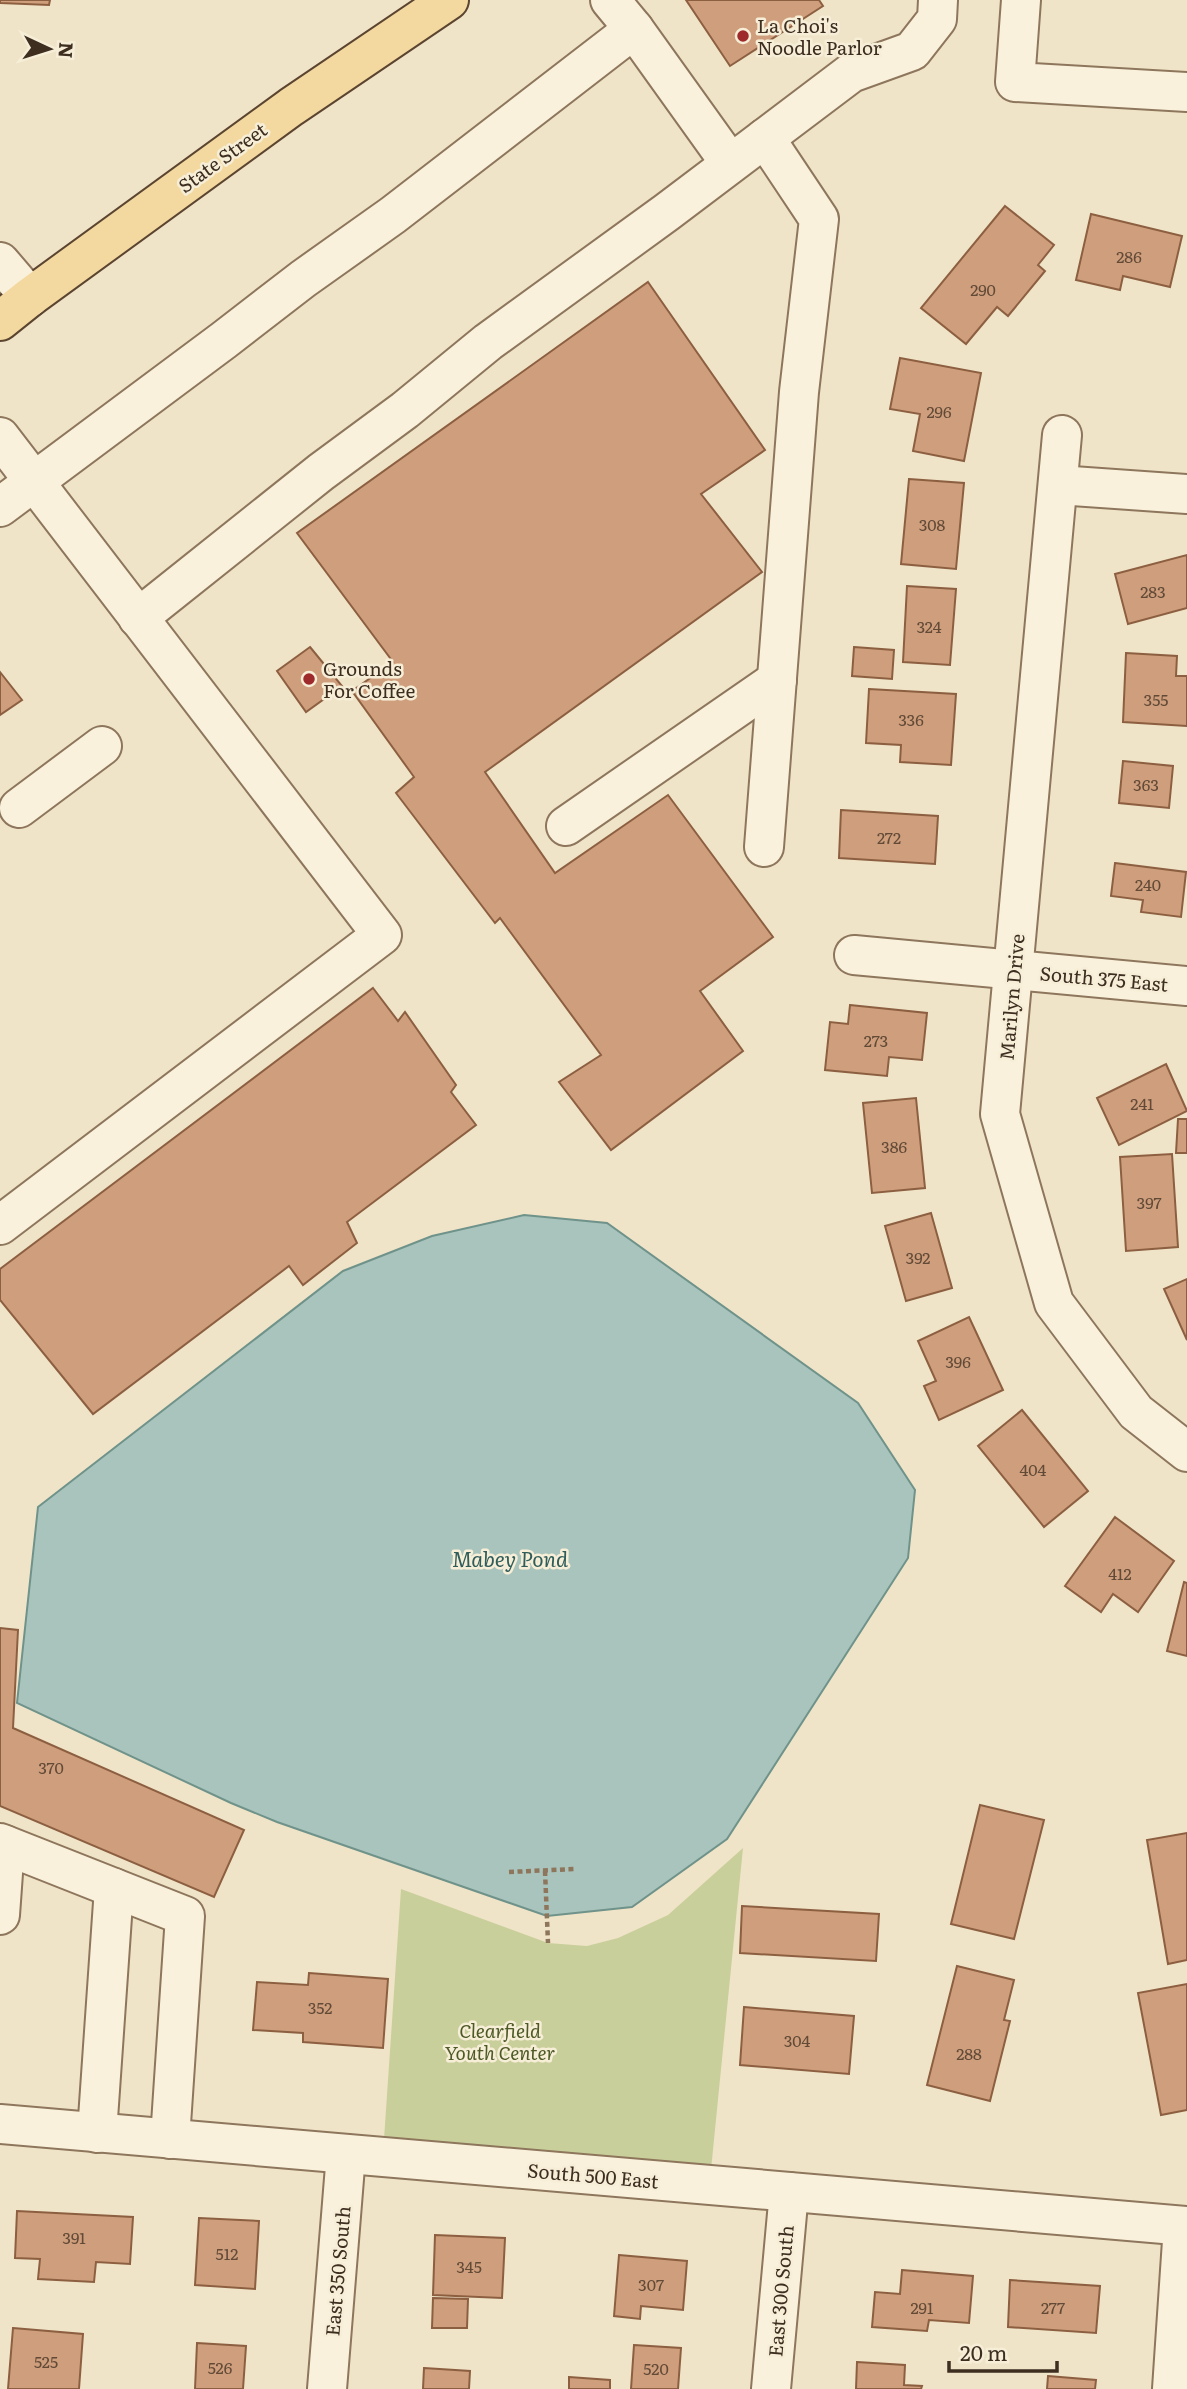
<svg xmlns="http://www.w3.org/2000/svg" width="1187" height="2389" viewBox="0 0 1187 2389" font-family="Literata,serif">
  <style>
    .green { fill: #c9cf9b }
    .water { fill: #a9c4bc; stroke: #6f938a; stroke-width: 2 }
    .building { fill: #cf9f7d; stroke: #8d5f41; stroke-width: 2 }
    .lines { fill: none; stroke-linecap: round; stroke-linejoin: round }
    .minor-casing { stroke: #8d765c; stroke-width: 42 }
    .major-casing { stroke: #5b4430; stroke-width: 42 }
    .path { stroke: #8d765c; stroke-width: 4.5; stroke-dasharray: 5 3.5; stroke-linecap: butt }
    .minor { stroke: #faf1dc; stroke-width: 38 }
    .major { stroke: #f3d9a0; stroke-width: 38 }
    .poi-dot { fill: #9e2a2b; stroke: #f7eed8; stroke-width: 2.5 }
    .labels { text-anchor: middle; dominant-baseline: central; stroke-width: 5; stroke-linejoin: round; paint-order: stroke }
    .number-label { font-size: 16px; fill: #624a37 }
    .poi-label { font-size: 19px; fill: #3d2e20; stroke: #f7eed8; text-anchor: start }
    .street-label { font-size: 19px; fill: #3d2e20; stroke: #f7eed8 }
    .park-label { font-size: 19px; font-style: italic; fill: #4d5a26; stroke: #f7eed8 }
    .water-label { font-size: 21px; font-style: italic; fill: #2f5d5a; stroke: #f7eed8 }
  </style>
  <rect width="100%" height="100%" fill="#f0e4c8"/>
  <!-- green -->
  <polygon class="green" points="743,1848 711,2170 384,2139 401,1889 548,1943 587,1946 618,1938 668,1915"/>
  <!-- water -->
  <polygon class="water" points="524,1215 607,1223 858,1403 915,1490 908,1558 727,1839 632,1907 547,1916 277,1822 231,1803 17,1703 38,1507 343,1271 432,1236"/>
  <!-- building -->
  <g class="building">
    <polygon points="0,0 50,0 49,5 0,3"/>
    <polygon points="686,0 819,0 823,6 730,66"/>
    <polygon points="1005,206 1054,245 1038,265 1045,271 1008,316 997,307 966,344 921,308"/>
    <polygon points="1091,214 1182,236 1170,287 1123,276 1120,290 1076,280"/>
    <polygon points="648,282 765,450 701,494 762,572 485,772 555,873 668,795 773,937 700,991 743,1051 611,1150 559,1082 601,1055 500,918 495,923 396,793 414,777 352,691 393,662 297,533"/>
    <polygon points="900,358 981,373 964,461 913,451 920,414 890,409"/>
    <polygon points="909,479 964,483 956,569 901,564"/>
    <polygon points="1187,555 1187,608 1128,624 1115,574"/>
    <polygon points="907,586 956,589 950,665 903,662"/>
    <polygon points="310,647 342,686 306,712 277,671"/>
    <polygon points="854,647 894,650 892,679 852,676"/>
    <polygon points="1126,653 1177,656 1176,676 1187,676 1187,726 1123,722"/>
    <polygon points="0,672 22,700 0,715"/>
    <polygon points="869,689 956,694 951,765 900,762 901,745 866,743"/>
    <polygon points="1123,761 1173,766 1169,808 1119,803"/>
    <polygon points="841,810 938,816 935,864 839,858"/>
    <polygon points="1115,863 1186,872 1181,917 1141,912 1143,900 1111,896"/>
    <polygon points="373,988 398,1021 405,1012 456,1085 451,1092 476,1125 347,1222 357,1243 303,1285 289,1266 93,1414 0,1300 0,1269"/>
    <polygon points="850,1005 927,1013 922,1060 889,1057 887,1076 825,1070 830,1022 848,1024"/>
    <polygon points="1166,1064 1187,1111 1119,1145 1097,1098"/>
    <polygon points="916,1098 925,1188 872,1193 863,1103"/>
    <polygon points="1178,1119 1187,1119 1187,1153 1176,1153"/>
    <polygon points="1172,1154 1178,1247 1126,1251 1120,1157"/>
    <polygon points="931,1213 952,1288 906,1301 885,1226"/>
    <polygon points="1187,1279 1187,1340 1164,1289"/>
    <polygon points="969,1317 1003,1390 939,1420 924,1386 936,1381 918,1341"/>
    <polygon points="1022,1410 1088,1491 1044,1527 978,1446"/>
    <polygon points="1115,1517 1174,1561 1138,1612 1113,1594 1101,1612 1065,1586"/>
    <polygon points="1184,1582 1187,1583 1187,1656 1167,1651"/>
    <polygon points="0,1628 18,1630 13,1728 244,1830 214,1897 0,1806"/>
    <polygon points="980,1805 1044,1820 1014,1939 951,1924"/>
    <polygon points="1187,1833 1187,1960 1168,1964 1147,1840"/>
    <polygon points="742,1906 879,1914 876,1961 740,1953"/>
    <polygon points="957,1966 1014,1980 1004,2020 1010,2021 990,2101 927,2085"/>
    <polygon points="309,1973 388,1979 383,2048 303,2042 303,2033 253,2030 257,1982 308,1985"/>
    <polygon points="1187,1984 1187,2110 1161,2115 1138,1993"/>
    <polygon points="744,2007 854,2016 849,2074 740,2065"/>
    <polygon points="17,2211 133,2217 130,2264 96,2262 94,2282 38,2279 40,2259 15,2258"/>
    <polygon points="199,2218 259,2221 255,2289 195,2285"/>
    <polygon points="435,2235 505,2238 502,2298 433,2295"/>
    <polygon points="619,2255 687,2261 683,2310 641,2306 640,2319 614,2316"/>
    <polygon points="902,2270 973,2276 969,2323 929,2320 927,2331 872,2327 875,2292 900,2294"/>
    <polygon points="1010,2280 1100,2286 1096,2333 1008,2327"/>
    <polygon points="433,2298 468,2299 467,2328 432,2328"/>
    <polygon points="13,2328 83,2334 79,2389 8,2389"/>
    <polygon points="197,2343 246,2346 243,2389 195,2389"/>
    <polygon points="634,2345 681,2348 678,2389 631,2389"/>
    <polygon points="857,2362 905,2365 904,2385 922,2386 921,2389 856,2389"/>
    <polygon points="424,2368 470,2371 469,2389 423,2389"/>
    <polygon points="1048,2376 1096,2380 1095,2389 1047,2389"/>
    <polygon points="569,2377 610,2380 610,2389 569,2389"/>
  </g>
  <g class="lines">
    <defs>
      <g id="minor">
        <polyline points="610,0 634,29"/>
        <polyline points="1021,0 1015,82 1187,92"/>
        <polyline points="0,262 30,297"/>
        <polyline points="1062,435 1000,1114 1054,1303 1136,1412 1187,1452"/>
        <polyline points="0,437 382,935 0,1225"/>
        <polyline points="1058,485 1187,494"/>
        <polyline points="0,507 224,340 303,279 393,215 634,29 730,163"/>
        <polyline points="138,618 321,472 405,410 488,342 667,212 851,73 912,51 937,19 938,0"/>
        <polyline points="19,808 102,746"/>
        <polyline points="566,826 777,680"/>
        <polyline points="764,847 799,392 819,219 765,138"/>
        <polyline points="854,955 1187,986"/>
        <polyline points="0,1843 185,1916 170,2139"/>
        <polyline points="0,1915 5,1845"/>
        <polyline points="0,2124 1187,2226"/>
        <polyline points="97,2133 114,1888"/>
        <polyline points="327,2389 346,2154"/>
        <polyline points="771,2389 789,2192"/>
        <polyline points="1172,2389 1183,2226"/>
      </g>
      <polyline id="major" points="0,321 30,297 291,107 449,0"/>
    </defs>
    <!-- minor casing -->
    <use href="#minor" class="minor-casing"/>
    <!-- major casing -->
    <use href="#major" class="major-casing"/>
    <!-- path -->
    <g class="path">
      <polyline points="545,1871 548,1943"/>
      <polyline points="509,1872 575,1869"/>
    </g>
    <!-- minor -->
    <use href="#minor" class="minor"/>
    <!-- major -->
    <use href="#major" class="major"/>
  </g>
  <!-- markers -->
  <g class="poi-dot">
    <circle cx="743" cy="36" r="7"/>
    <circle cx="309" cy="679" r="7"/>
  </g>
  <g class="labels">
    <!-- number labels -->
    <g class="number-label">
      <text x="1129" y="256">286</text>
      <text x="983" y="289">290</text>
      <text x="939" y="411">296</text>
      <text x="932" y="524">308</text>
      <text x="1153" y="591">283</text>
      <text x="929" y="626">324</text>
      <text x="1156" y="699">355</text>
      <text x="911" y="719">336</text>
      <text x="1146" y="784">363</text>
      <text x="889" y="837">272</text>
      <text x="1148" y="884">240</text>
      <text x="876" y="1040">273</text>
      <text x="1142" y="1103">241</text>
      <text x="894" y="1146">386</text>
      <text x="1149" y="1202">397</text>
      <text x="918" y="1257">392</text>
      <text x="958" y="1361">396</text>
      <text x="1033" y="1469">404</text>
      <text x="1120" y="1573">412</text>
      <text x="51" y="1767">370</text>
      <text x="320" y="2007">352</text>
      <text x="797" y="2040">304</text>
      <text x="969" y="2053">288</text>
      <text x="74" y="2237">391</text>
      <text x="227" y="2253">512</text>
      <text x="469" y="2266">345</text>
      <text x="651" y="2284">307</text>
      <text x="922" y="2307">291</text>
      <text x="1053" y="2307">277</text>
      <text x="46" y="2361">525</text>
      <text x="220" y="2367">526</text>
      <text x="656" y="2368">520</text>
    </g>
    <!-- poi labels -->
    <g class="poi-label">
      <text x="757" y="25">La Choi's<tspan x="757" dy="22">Noodle Parlor</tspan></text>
      <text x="323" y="668">Grounds<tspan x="323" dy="22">For Coffee</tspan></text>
    </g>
    <!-- street labels -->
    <g class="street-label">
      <text transform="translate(222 157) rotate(-36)">State Street</text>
      <text transform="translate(1104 978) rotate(5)">South 375 East</text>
      <text transform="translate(1011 997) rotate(-85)">Marilyn Drive</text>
      <text transform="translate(593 2175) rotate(5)">South 500 East</text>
      <text transform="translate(337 2271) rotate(-85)">East 350 South</text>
      <text transform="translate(780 2291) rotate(-85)">East 300 South</text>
    </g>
    <!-- park labels -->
    <g class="park-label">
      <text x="500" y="2030">Clearfield<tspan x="500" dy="22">Youth Center</tspan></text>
    </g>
    <!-- water labels -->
    <g class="water-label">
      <text x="510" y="1557">Mabey Pond</text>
    </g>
  </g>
  <!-- north arrow -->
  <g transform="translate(49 49) rotate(94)" stroke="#f7eed8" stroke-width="5" paint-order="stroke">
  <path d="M0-5L12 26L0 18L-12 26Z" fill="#3d2e20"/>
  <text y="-10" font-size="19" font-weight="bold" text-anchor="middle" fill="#3d2e20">N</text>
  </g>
  <!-- scale -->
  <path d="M949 2361v10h108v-10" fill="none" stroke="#3d2e20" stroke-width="3.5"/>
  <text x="960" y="2361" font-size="21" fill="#3d2e20" stroke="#f7eed8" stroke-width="5" paint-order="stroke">20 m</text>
</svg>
